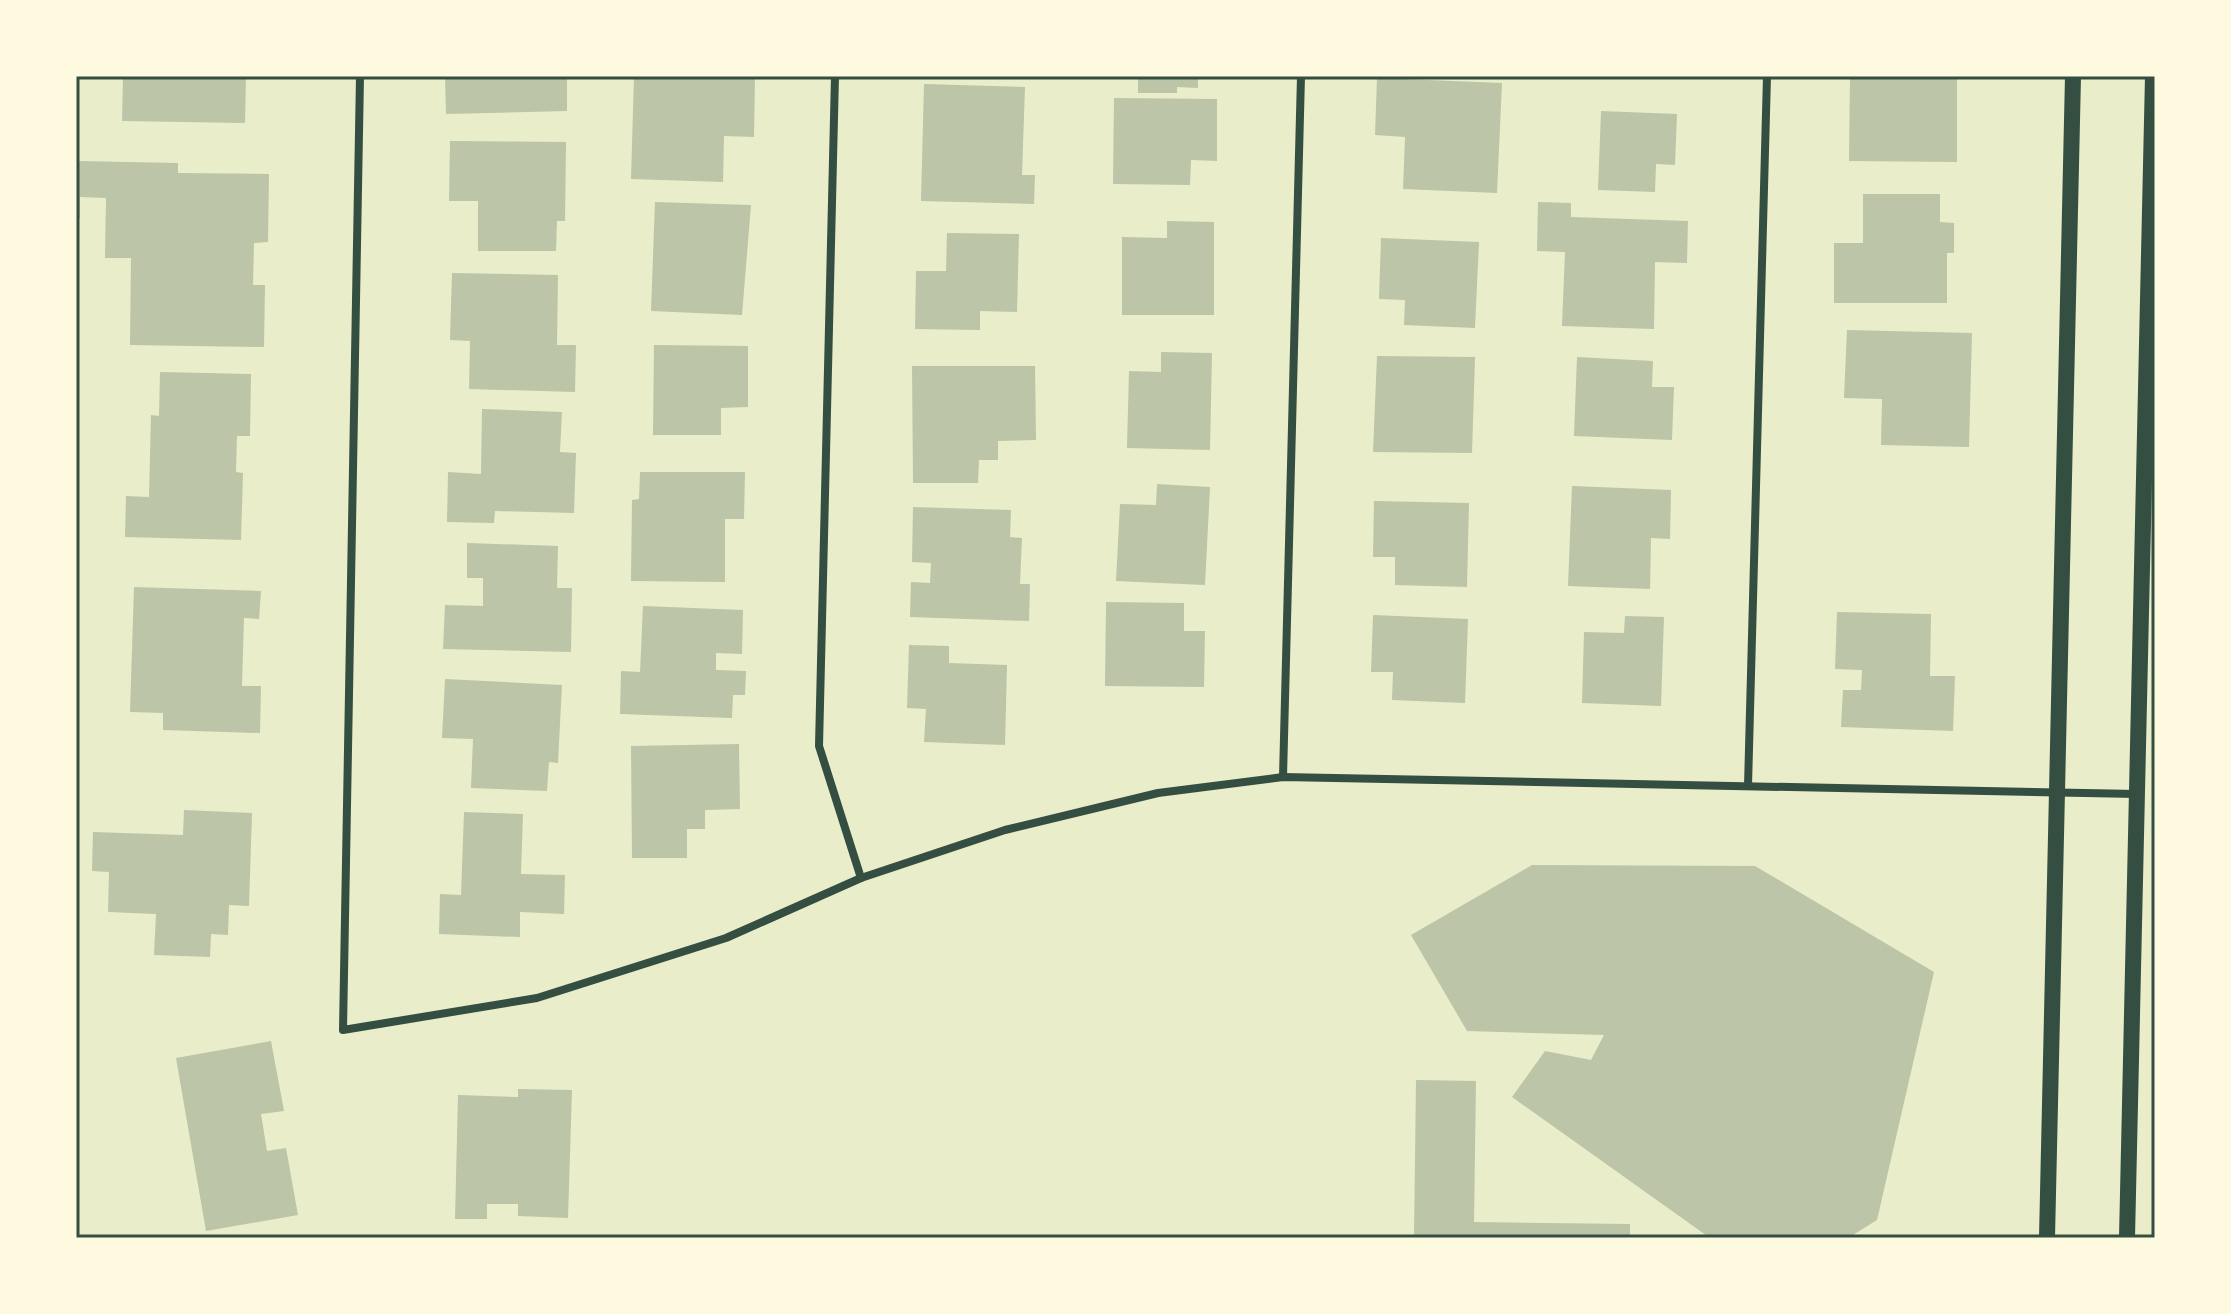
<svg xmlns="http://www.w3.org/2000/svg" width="2231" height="1314" viewBox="0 0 2231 1314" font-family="'PT Sans',sans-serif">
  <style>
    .building { fill: #bcc5a7 }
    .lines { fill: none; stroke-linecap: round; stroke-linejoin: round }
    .minor { stroke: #344e41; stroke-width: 8 }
    .secondary { stroke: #344e41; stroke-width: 16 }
    .neatline { fill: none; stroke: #344e41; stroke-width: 3 }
  </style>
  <rect width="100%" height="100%" fill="#e9edc9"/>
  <!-- building -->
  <g class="building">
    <polygon points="123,76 246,76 245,123 122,121"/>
    <polygon points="445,76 567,76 567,111 446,114"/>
    <polygon points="634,76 755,76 754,137 724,136 723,182 631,179"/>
    <polygon points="1138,76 1198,76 1198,88 1177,87 1177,93 1138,93"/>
    <polygon points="1850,76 1957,76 1957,162 1849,161"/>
    <polygon points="1377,78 1502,83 1497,193 1403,189 1405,137 1375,135"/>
    <polygon points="924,84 1025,87 1022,175 1035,175 1034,204 921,201"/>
    <polygon points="1114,98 1217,99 1217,161 1191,160 1190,185 1113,184"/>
    <polygon points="1601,111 1677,114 1675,165 1656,164 1655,192 1598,190"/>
    <polygon points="450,141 566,142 565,221 557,221 556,251 478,251 478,201 449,201"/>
    <polygon points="78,161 178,163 178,173 269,174 268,242 254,243 253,285 265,285 264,347 130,345 131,258 105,258 106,198 80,197 80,218 76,218"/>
    <polygon points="1863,194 1940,194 1940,222 1954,223 1954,253 1947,253 1947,303 1834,303 1834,243 1863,243"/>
    <polygon points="655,202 751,205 742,315 651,311"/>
    <polygon points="1538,202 1571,203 1571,217 1688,221 1687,263 1655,262 1654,329 1562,326 1565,252 1537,251"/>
    <polygon points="1167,221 1214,222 1214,315 1122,315 1122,237 1167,238"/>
    <polygon points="947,233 1019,234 1017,312 980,311 980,330 915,329 916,271 946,271"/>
    <polygon points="1381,238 1479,242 1475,328 1404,325 1405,300 1379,299"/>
    <polygon points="452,273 558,275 557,345 576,345 575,392 469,389 470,341 450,340"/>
    <polygon points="1847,330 1972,333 1969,447 1881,445 1882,399 1844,398"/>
    <polygon points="654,345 748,346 748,407 721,408 721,435 653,435"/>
    <polygon points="1161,352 1212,353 1210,450 1127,448 1129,371 1161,372"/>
    <polygon points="1377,356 1475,357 1472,453 1373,452"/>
    <polygon points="1577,357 1653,361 1652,387 1674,387 1672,440 1574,436"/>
    <polygon points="912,366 1035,366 1036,440 998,441 998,460 979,460 978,483 913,483"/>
    <polygon points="160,372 251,374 250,436 237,436 236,472 243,473 241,540 125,537 126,496 149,497 151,415 159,416"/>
    <polygon points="482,409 562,412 560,452 576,453 574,513 495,511 494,523 447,522 448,472 481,474"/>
    <polygon points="640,472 745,472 744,519 725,519 725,582 631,581 632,500 639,499"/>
    <polygon points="1157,484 1210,487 1205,585 1116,581 1120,504 1156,505"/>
    <polygon points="1572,486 1671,490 1670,539 1651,538 1650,589 1568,586"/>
    <polygon points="1374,501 1469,503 1467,587 1395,585 1395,557 1373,557"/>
    <polygon points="913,507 1011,510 1010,537 1022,538 1020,584 1030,584 1029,621 910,617 911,582 930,583 931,563 912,562"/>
    <polygon points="467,543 558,546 557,588 572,588 571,652 443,649 445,605 483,606 483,578 467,578"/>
    <polygon points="134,587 261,591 259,619 244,618 242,686 261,686 260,733 163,730 163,713 130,712"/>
    <polygon points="1106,602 1184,603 1184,631 1205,631 1204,687 1105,686"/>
    <polygon points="643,606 743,610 742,654 716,653 716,670 746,671 745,695 733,695 732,718 620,714 621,671 640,672"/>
    <polygon points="1837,612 1931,614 1930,676 1955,676 1953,731 1841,727 1843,690 1861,690 1862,670 1835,669"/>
    <polygon points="1373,615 1468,619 1465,703 1392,700 1393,672 1371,672"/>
    <polygon points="1625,616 1664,617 1661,706 1582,703 1584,632 1624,633"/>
    <polygon points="909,645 949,646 949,663 1007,665 1005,745 924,742 926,709 907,708"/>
    <polygon points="445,679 562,685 558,763 549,762 547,791 471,788 473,739 442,738"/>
    <polygon points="739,744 740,809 705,810 705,829 687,829 687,858 632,858 631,746"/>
    <polygon points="184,810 252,813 249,906 229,905 228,935 211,934 210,957 154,955 156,914 108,912 109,872 92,871 93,832 183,835"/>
    <polygon points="464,812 523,814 521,874 565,875 564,914 520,912 520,937 439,934 440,894 461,895"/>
    <polygon points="1532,865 1755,866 1934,972 1877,1220 1848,1238 1710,1238 1512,1097 1545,1051 1591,1060 1604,1035 1467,1031 1411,935"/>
    <polygon points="271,1041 284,1111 261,1114 267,1151 286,1148 298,1215 206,1231 176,1058"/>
    <polygon points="1416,1080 1476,1081 1474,1222 1630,1224 1630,1238 1414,1238"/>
    <polygon points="518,1089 572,1090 568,1218 518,1216 518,1204 487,1204 487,1219 455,1219 458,1095 518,1097"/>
  </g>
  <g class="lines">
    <!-- minor -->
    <g class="minor">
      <polyline points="360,76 343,1030 537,998 726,938 861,878 1005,830 1158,793 1283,777 2137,794"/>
      <polyline points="835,76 819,746 861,878"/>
      <polyline points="1283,777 1301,76"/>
      <polyline points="1748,786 1767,76"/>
    </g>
    <!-- secondary -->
    <g class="secondary">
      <polyline points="2047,1238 2073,76"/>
      <polyline points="2127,1238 2153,76"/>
    </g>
  </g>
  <!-- border -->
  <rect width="2231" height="1314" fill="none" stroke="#fefae0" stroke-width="156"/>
  <rect x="78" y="78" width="2075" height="1158" class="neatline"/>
</svg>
